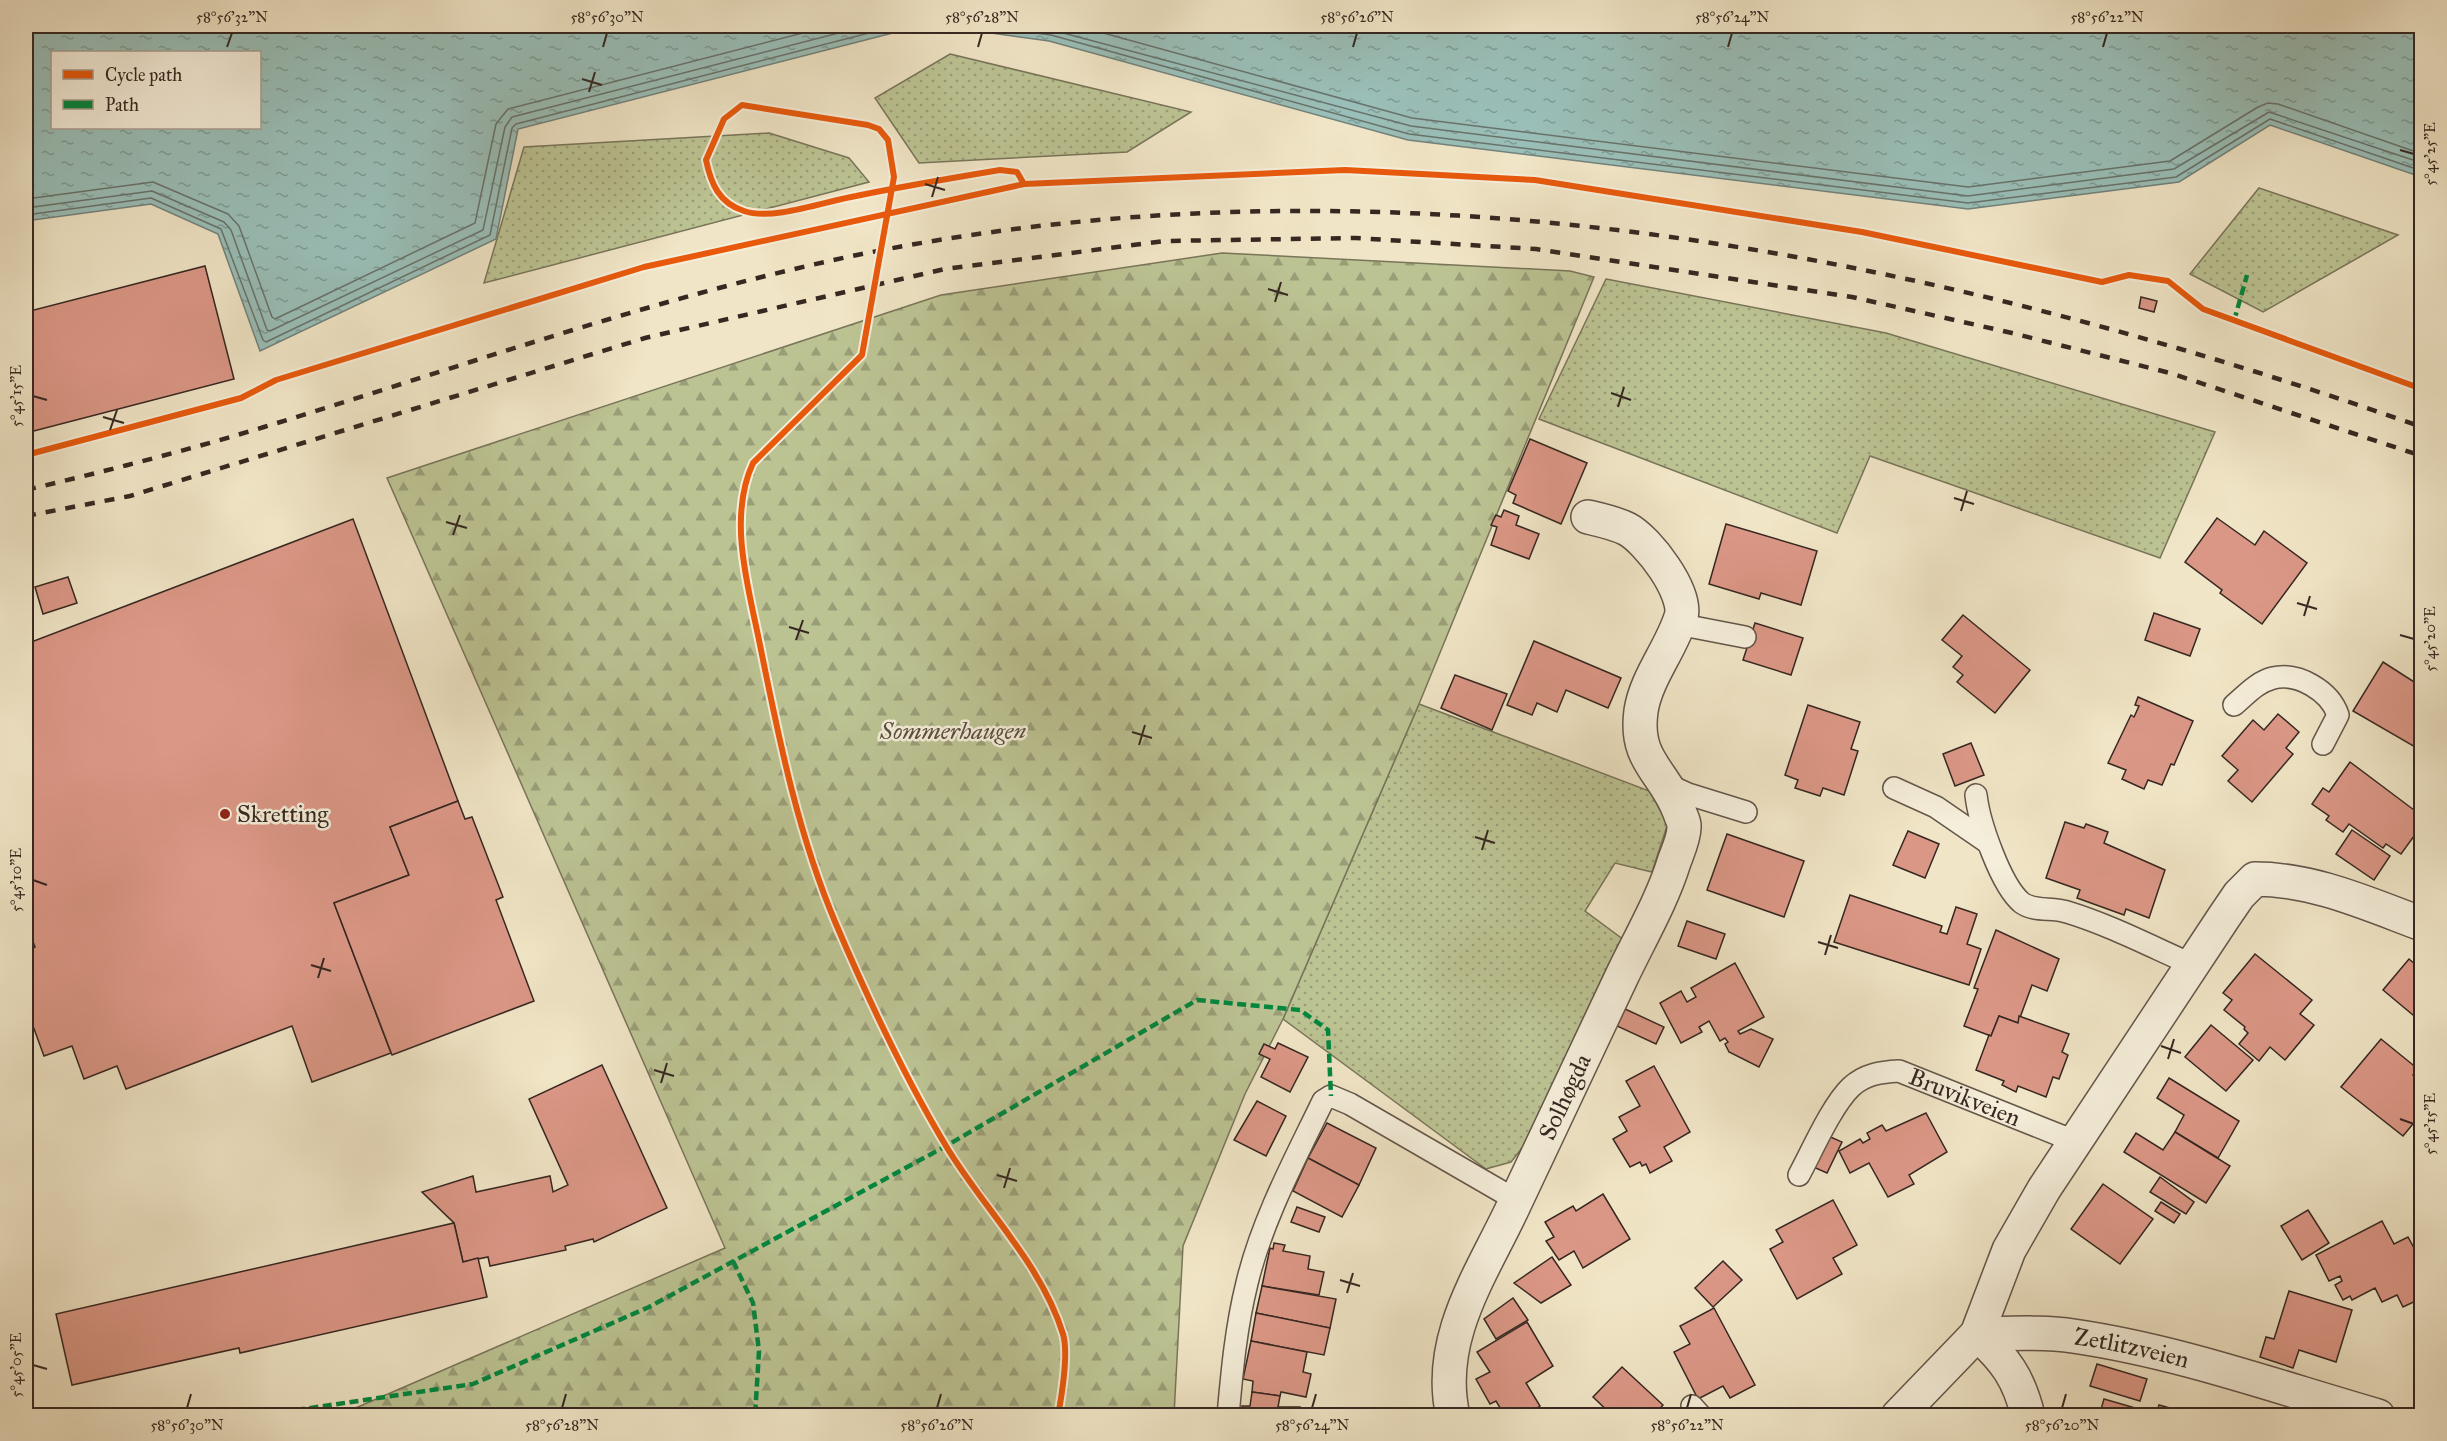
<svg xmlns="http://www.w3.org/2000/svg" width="2447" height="1441" viewBox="0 0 2447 1441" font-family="'IM FELL Great Primer',serif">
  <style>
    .grass { fill: url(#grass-dots); stroke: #79755a; stroke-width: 1.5 }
    .forest { fill: url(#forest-firs); stroke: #79755a; stroke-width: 1.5 }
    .water { fill: url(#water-ripples); stroke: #72827c; stroke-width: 1.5; fill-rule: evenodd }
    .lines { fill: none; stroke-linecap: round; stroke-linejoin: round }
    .shore { stroke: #68736c; stroke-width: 1.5 }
    .building { fill: #db9786; stroke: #362721; stroke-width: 1.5 }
    .service-casing { stroke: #64564a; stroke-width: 24 }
    .minor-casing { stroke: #64564a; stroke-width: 36 }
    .service { stroke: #f5eeda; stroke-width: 21 }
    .minor { stroke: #f5eeda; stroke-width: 33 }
    .rail { stroke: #362721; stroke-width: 4.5; stroke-dasharray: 10 10; stroke-linecap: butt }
    .quiet { stroke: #00873e; stroke-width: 4.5; stroke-dasharray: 9 4.5; stroke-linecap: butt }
    .cycleway-casing { stroke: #f5eeda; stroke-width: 10 }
    .cycleway { stroke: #e8590c; stroke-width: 6 }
    .ticks { fill: none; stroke: #362721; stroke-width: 2 }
    .poi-dot { fill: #8f2418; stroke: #f5eeda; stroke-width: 2 }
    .labels { text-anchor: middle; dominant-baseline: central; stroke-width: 5; stroke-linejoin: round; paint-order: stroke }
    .park-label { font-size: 24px; font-style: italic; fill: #584e3e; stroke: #f5eeda }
    .poi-label { font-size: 24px; fill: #362721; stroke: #f5eeda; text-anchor: start }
    .street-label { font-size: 24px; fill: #362721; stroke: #f5eeda }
    .neatline { fill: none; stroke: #362721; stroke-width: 2 }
    .ticks-label { font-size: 15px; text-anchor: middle; fill: #362721 }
  </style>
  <defs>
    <pattern id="grass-dots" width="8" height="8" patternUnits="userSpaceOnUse" patternTransform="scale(1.5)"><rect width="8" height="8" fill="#bcc393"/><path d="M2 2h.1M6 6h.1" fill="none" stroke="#9a9e78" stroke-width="1.8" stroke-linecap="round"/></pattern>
    <pattern id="forest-firs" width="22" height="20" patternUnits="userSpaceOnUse" patternTransform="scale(1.5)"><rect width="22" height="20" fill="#bcc393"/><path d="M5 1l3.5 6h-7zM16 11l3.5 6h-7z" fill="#9a9e78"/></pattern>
    <pattern id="water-ripples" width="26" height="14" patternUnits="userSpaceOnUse" patternTransform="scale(1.5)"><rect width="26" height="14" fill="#9abfb8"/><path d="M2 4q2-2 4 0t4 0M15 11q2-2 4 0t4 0" fill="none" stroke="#7e9b95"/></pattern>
  </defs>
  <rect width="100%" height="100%" fill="#f0e5c6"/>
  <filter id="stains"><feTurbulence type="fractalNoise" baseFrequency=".00333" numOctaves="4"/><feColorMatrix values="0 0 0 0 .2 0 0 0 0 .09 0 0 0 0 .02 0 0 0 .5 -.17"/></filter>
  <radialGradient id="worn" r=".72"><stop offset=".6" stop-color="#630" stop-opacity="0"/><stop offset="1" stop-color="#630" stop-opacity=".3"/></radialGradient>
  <!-- grass -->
  <g class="grass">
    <polygon points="950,54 1191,112 1127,152 919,163 875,98"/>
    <polygon points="769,133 849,158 869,182 484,283 524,147"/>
    <polygon points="2259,188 2398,235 2263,312 2190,274"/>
    <polygon points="1606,279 1886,333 2215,432 2160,558 1870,456 1837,533 1539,419"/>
    <polygon points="1419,704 1652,792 1670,817 1652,872 1615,863 1585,911 1624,940 1530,1138 1511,1162 1486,1169 1283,1019"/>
  </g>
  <!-- forest -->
  <polygon class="forest" points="1222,253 1570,271 1594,277 1419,704 1283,1019 1245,1094 1183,1246 1174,1415 344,1416 344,1413 725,1248 387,478 941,295"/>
  <!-- water -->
  <g class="water">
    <path d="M26,26h894l-402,103 -22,110 -236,112 -42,-117 -67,-30 -125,17zM52,52h208v76h-208z"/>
    <polygon points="941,26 2421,26 2421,177 2270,125 2179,182 1968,209 1408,140 1049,41"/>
  </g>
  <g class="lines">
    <!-- shore -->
    <g class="shore">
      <polyline points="984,26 1051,35 1409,134 1968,203 2176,177 2270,119 2422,171"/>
      <polyline points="1037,26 1411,126 1968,196 2174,169 2269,112 2422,163"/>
      <polyline points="1078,26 1412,118 1968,187 2170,161 2258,107 2268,103 2278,104 2422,154"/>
      <polyline points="26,199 153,182 228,214 239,226 272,317 275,319 475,223 496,124 508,109 830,26"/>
      <polyline points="26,208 152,191 224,222 231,230 267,330 270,331 483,230 505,127 512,117 866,26"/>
      <polyline points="26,215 151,198 221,229 263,340 266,342 490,235 512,128 516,124 896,26"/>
    </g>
  </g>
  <!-- building -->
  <g class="building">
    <polygon points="205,266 234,379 26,433 26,312"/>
    <polygon points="2141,297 2157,301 2154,312 2139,308"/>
    <polygon points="1530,439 1587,463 1561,524 1513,503 1516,495 1508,491"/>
    <polygon points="1504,510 1519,516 1516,525 1539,534 1529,559 1491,545 1497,527 1491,525 1496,515 1501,517"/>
    <polygon points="2217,518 2255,545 2264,531 2307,563 2262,624 2220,593 2222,590 2185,562"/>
    <polygon points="353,519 458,801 390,827 409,875 334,903 391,1053 312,1082 292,1026 126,1089 117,1066 84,1079 72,1046 44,1056 26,1007 26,951 35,947 26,922 26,644"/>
    <polygon points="1726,524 1817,551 1801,605 1761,593 1759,599 1709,584"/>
    <polygon points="68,577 77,603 43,614 35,587"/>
    <polygon points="2154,613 2200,629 2190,656 2145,640"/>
    <polygon points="1963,615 2030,670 1995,713 1957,682 1963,675 1953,667 1962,656 1942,640"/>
    <polygon points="1755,623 1803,638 1791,675 1743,660"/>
    <polygon points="1534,641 1621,678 1608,708 1566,690 1557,712 1537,703 1532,715 1507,705"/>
    <polygon points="2383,662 2422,687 2422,751 2353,711"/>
    <polygon points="1455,675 1507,694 1492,730 1441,708"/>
    <polygon points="2138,697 2193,721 2174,765 2171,764 2162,785 2148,780 2144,789 2122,779 2126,770 2108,763 2131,715 2134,717 2139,706 2135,705"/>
    <polygon points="1808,705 1860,722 1851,749 1858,751 1844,795 1823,788 1820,796 1795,788 1798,780 1785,775"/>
    <polygon points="2278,714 2299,732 2286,748 2293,754 2252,802 2228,781 2238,770 2222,756 2253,720 2264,730"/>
    <polygon points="1971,743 1984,775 1955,786 1943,754"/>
    <polygon points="2350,762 2422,816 2422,825 2401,854 2386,844 2383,848 2349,824 2343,832 2326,820 2329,816 2312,804 2323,788 2329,792"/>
    <polygon points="458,801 465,819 472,817 503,897 496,900 534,1001 392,1055 334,903 409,875 390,827"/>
    <polygon points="2065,822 2084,828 2086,824 2108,832 2104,843 2165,870 2149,918 2126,909 2124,915 2077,898 2080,890 2046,878"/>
    <polygon points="2352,830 2390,856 2374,880 2336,854"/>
    <polygon points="1908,831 1939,844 1925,878 1893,865"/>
    <polygon points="1727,834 1804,861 1784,917 1707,890"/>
    <polygon points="1850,895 1942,926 1940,932 1947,934 1956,907 1977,914 1967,944 1981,949 1969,985 1834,942"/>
    <polygon points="1687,921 1725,934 1716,959 1678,946"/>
    <polygon points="1996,930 2059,959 2047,991 2032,985 2018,1023 1999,1016 1991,1036 1964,1026 1978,989 1974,988"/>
    <polygon points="2255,954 2312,1000 2300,1014 2314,1025 2285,1060 2270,1047 2259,1061 2239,1044 2248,1033 2244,1029 2245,1027 2224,1010 2232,1000 2223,993"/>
    <polygon points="2409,959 2422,970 2422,1005 2413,1015 2383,990"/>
    <polygon points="1735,963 1764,1017 1738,1031 1740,1034 1751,1029 1773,1039 1759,1067 1729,1052 1725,1044 1728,1042 1725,1038 1720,1041 1709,1021 1699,1027 1702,1032 1681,1043 1660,1003 1681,991 1687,1002 1696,997 1691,988"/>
    <polygon points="1625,1009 1664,1027 1656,1044 1617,1026"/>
    <polygon points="1999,1016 2018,1023 2019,1016 2069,1034 2062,1052 2068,1055 2059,1079 2053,1077 2046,1097 2018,1086 2016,1092 2002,1085 2004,1081 1976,1070 1989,1035 1991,1036"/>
    <polygon points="2211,1025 2253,1060 2226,1091 2185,1057"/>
    <polygon points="2381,1039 2418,1069 2413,1075 2422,1082 2422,1113 2403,1136 2341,1087"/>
    <polygon points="1278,1043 1308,1057 1290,1092 1261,1077 1270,1059 1259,1054 1264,1044 1275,1049"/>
    <polygon points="602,1065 667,1208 594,1242 593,1239 565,1246 566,1250 490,1266 488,1257 463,1262 454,1223 422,1192 473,1176 476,1192 550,1176 553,1192 568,1185 529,1099"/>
    <polygon points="1654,1066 1690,1132 1664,1147 1672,1161 1650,1173 1646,1164 1642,1166 1640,1162 1630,1167 1613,1139 1627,1131 1619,1117 1640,1106 1626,1081"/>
    <polygon points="2169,1078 2239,1121 2218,1158 2175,1132 2184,1115 2157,1098"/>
    <polygon points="1257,1101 1286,1116 1266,1156 1234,1140"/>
    <polygon points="1926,1113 1947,1152 1909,1175 1914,1184 1888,1197 1869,1163 1850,1173 1839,1151 1860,1139 1863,1143 1870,1139 1867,1133 1882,1125 1886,1131"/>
    <polygon points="1327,1123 1376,1148 1359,1185 1308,1158"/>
    <polygon points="2175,1132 2230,1166 2206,1203 2124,1152 2136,1133 2163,1150"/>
    <polygon points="1826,1135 1842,1142 1827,1173 1811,1166"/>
    <polygon points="1308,1158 1359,1185 1342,1217 1293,1191"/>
    <polygon points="2160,1177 2194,1202 2186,1214 2150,1192"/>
    <polygon points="2103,1184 2153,1219 2120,1264 2071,1229"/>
    <polygon points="1603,1194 1630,1239 1583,1268 1574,1251 1559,1260 1546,1241 1554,1237 1545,1222 1573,1206 1576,1211"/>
    <polygon points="1833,1200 1857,1245 1833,1258 1842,1274 1797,1299 1770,1249 1783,1242 1776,1230"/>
    <polygon points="2161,1202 2180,1214 2174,1223 2155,1211"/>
    <polygon points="1297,1207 1325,1217 1319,1232 1291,1222"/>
    <polygon points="2308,1210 2329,1243 2302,1260 2281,1226"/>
    <polygon points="2382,1221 2394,1244 2408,1237 2420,1259 2417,1261 2422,1269 2422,1298 2403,1307 2397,1295 2382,1302 2375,1288 2352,1300 2350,1296 2343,1300 2335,1285 2342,1281 2340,1276 2329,1281 2316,1255"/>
    <polygon points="454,1223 463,1262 478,1258 487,1297 240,1353 239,1348 72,1385 56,1314"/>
    <polygon points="1274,1243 1285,1245 1283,1251 1310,1256 1308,1269 1324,1272 1319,1295 1262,1286 1270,1248 1273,1249"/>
    <polygon points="1552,1257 1571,1285 1541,1303 1514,1283"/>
    <polygon points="1723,1261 1742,1280 1713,1307 1695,1288"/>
    <polygon points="1262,1286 1336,1299 1330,1328 1256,1313"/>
    <polygon points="2289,1291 2352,1310 2336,1362 2299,1350 2293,1368 2260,1357 2266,1337 2274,1339"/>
    <polygon points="1513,1298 1528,1320 1496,1339 1484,1319"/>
    <polygon points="1714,1308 1755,1385 1730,1398 1723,1386 1698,1399 1674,1352 1690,1344 1680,1326"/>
    <polygon points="1256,1313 1330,1328 1324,1355 1251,1341"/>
    <polygon points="1527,1322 1553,1366 1526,1383 1540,1406 1525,1416 1505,1416 1496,1401 1490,1404 1476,1379 1490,1372 1477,1352"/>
    <polygon points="1251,1341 1307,1352 1303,1372 1311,1374 1306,1397 1281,1392 1280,1396 1252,1392 1253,1381 1243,1379"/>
    <polygon points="2097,1364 2147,1379 2140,1401 2090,1386"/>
    <polygon points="1622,1367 1663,1405 1653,1416 1613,1416 1593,1397"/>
    <polygon points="1252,1392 1280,1396 1278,1407 1300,1407 1300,1416 1242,1416 1242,1406 1250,1406"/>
    <polygon points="2104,1399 2156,1414 2159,1405 2191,1414 2099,1416"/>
    <polygon points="2291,1407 2318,1416 2288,1416"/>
  </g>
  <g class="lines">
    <defs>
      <g id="service">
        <polyline points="1674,633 1688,626 1745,637"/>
        <path d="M2234,705c12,-10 23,-23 39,-27 25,-6 57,13 65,37l-15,29"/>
        <polyline points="1666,784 1688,794 1746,812"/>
        <polyline points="1894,788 1936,807 1987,842"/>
        <path d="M1976,795c3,27 25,91 46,108 13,9 30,4 45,9 43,13 85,35 126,53"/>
        <path id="s1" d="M1799,1175c13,-24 33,-70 52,-88 14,-13 30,-15 48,-16l175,70"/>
        <polyline points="1692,1406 1701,1416"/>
        <path d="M1228,1416c4,-45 8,-89 19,-133 15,-63 48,-124 76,-182l8,-5 19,8 166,96"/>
      </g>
      <g id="minor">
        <path id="s2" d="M1977,1334c31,0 65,-3 96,2 104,15 204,51 305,80"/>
        <path d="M1977,1334c28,25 42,44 51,82"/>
        <path id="s3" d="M1453,1416c-18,-78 30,-144 61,-211 36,-76 71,-152 107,-227 18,-38 41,-77 53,-116 4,-11 10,-24 10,-35 1,-4 -3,-10 -4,-14 -15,-42 -46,-51 -39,-102 5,-33 30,-62 40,-94 7,-24 -33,-77 -54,-88 -12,-6 -26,-9 -39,-12"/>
        <path d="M1898,1416l79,-82 32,-84 35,-61 180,-272 15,-22 16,-16c58,0 113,25 167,45"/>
      </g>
    </defs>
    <!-- service casing -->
    <use href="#service" class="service-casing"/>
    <!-- minor casing -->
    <use href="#minor" class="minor-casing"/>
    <!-- service -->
    <use href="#service" class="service"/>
    <!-- minor -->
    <use href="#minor" class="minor"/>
    <!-- rail -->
    <g class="rail">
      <path d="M26,490c80,-19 159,-39 238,-63 197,-60 392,-130 593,-172 532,-108 1060,-5 1565,172"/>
      <polyline points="26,516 130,496 645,338 945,269 1165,241 1355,238 1536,249 1852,297 2012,333 2170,373 2422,456"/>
    </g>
    <!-- quiet -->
    <g class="quiet">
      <polyline points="2234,321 2247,275"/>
      <polyline points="733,1261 753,1303 759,1351 755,1416"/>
      <polyline points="256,1416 473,1384 649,1307 946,1146 1197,1000 1300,1010 1328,1030 1331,1096"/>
    </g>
    <defs>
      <g id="cycleway">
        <path d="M1024,184l-7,-12 -17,-2c-48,8 -96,16 -144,26 -30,5 -83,25 -112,15 -25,-8 -33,-27 -38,-51l18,-41 18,-14 126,20 11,4 9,11 6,37 -32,178 -109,108c-26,56 -4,126 7,182 19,94 38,190 76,279 32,75 68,152 110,222 37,62 95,117 117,188 6,20 -1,60 -5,82"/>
        <polyline points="26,455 241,398 276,380 644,267 1024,184 1345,170 1535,180 1862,232 2102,282 2129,275 2168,281 2203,309 2422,389"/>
      </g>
    </defs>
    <!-- cycleway casing -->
    <use href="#cycleway" class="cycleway-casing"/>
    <!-- cycleway -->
    <use href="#cycleway" class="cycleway"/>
  </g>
  <!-- ticks -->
  <path class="ticks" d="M227,47l5,-14M603,47l4,-14M978,47l4,-14M1353,47l4,-14M1728,47l4,-14M2103,47l4,-14M582,79l20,6M589,92l6,-20M2400,150l14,4M925,184l20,6M932,197l6,-20M1268,289l20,6M1275,302l6,-20M1611,393l20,7M33,396l14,4M1618,407l6,-20M103,417l21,6M110,430l7,-20M1954,498l20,6M1961,511l6,-20M446,522l21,6M453,535l7,-20M2297,603l20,6M2304,616l6,-20M789,627l20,6M2400,635l14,4M796,640l7,-20M1132,732l20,6M1139,745l6,-20M1475,837l20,6M1482,850l6,-20M33,880l14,5M1818,942l20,6M1825,955l6,-20M311,965l20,6M318,978l6,-20M2161,1046l20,7M2168,1059l6,-20M654,1070l20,6M661,1083l6,-20M2400,1119l14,5M997,1175l20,6M1004,1188l6,-20M1340,1280l20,6M1347,1293l6,-20M33,1365l14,4M187,1408l4,-14M562,1408l4,-14M937,1408l4,-14M1312,1408l4,-14M1687,1408l4,-14M2062,1408l4,-14"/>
  <!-- markers -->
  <circle class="poi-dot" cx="225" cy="814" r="6"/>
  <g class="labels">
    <!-- park labels -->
    <g class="park-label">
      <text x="953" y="731">Sommerhaugen</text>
    </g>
    <!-- poi labels -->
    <g class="poi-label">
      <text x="237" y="814">Skretting</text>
    </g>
    <!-- street labels -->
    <g class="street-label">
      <text stroke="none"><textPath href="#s1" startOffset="225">Bruvikveien</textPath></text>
      <text stroke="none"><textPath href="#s3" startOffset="344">Solhøgda</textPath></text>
      <text stroke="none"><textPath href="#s2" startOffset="156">Zetlitzveien</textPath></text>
    </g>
  </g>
  <!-- margin -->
  <rect width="2447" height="1441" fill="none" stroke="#f0e5c6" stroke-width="66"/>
  <!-- legend -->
  <rect x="51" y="51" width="210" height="78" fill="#f5eeda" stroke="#a99e90" stroke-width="1.5"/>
  <rect x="63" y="70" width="30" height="9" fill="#e8590c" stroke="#a99e90" stroke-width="1.5"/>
  <text x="105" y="81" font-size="18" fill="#362721">Cycle path</text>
  <rect x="63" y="100" width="30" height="9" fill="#00873e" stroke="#a99e90" stroke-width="1.5"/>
  <text x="105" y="111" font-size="18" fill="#362721">Path</text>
  <rect x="33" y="33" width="2381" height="1375" class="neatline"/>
  <g class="ticks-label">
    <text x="232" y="22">58°56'32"N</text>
    <text x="607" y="22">58°56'30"N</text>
    <text x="982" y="22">58°56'28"N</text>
    <text x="1357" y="22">58°56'26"N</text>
    <text x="1732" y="22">58°56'24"N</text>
    <text x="2107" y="22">58°56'22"N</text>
    <text transform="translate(2430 154) rotate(-90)" y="5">5°45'25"E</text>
    <text transform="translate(16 396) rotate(-90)" y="5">5°45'15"E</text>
    <text transform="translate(2430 639) rotate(-90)" y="5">5°45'20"E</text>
    <text transform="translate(16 880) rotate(-90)" y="5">5°45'10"E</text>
    <text transform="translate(2430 1124) rotate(-90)" y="5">5°45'15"E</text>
    <text transform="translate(16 1365) rotate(-90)" y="5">5°45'05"E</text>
    <text x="187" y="1430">58°56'30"N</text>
    <text x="562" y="1430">58°56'28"N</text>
    <text x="937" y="1430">58°56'26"N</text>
    <text x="1312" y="1430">58°56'24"N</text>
    <text x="1687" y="1430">58°56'22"N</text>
    <text x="2062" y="1430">58°56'20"N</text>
  </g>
  <rect width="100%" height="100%" filter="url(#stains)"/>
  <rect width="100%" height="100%" fill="url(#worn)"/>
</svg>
